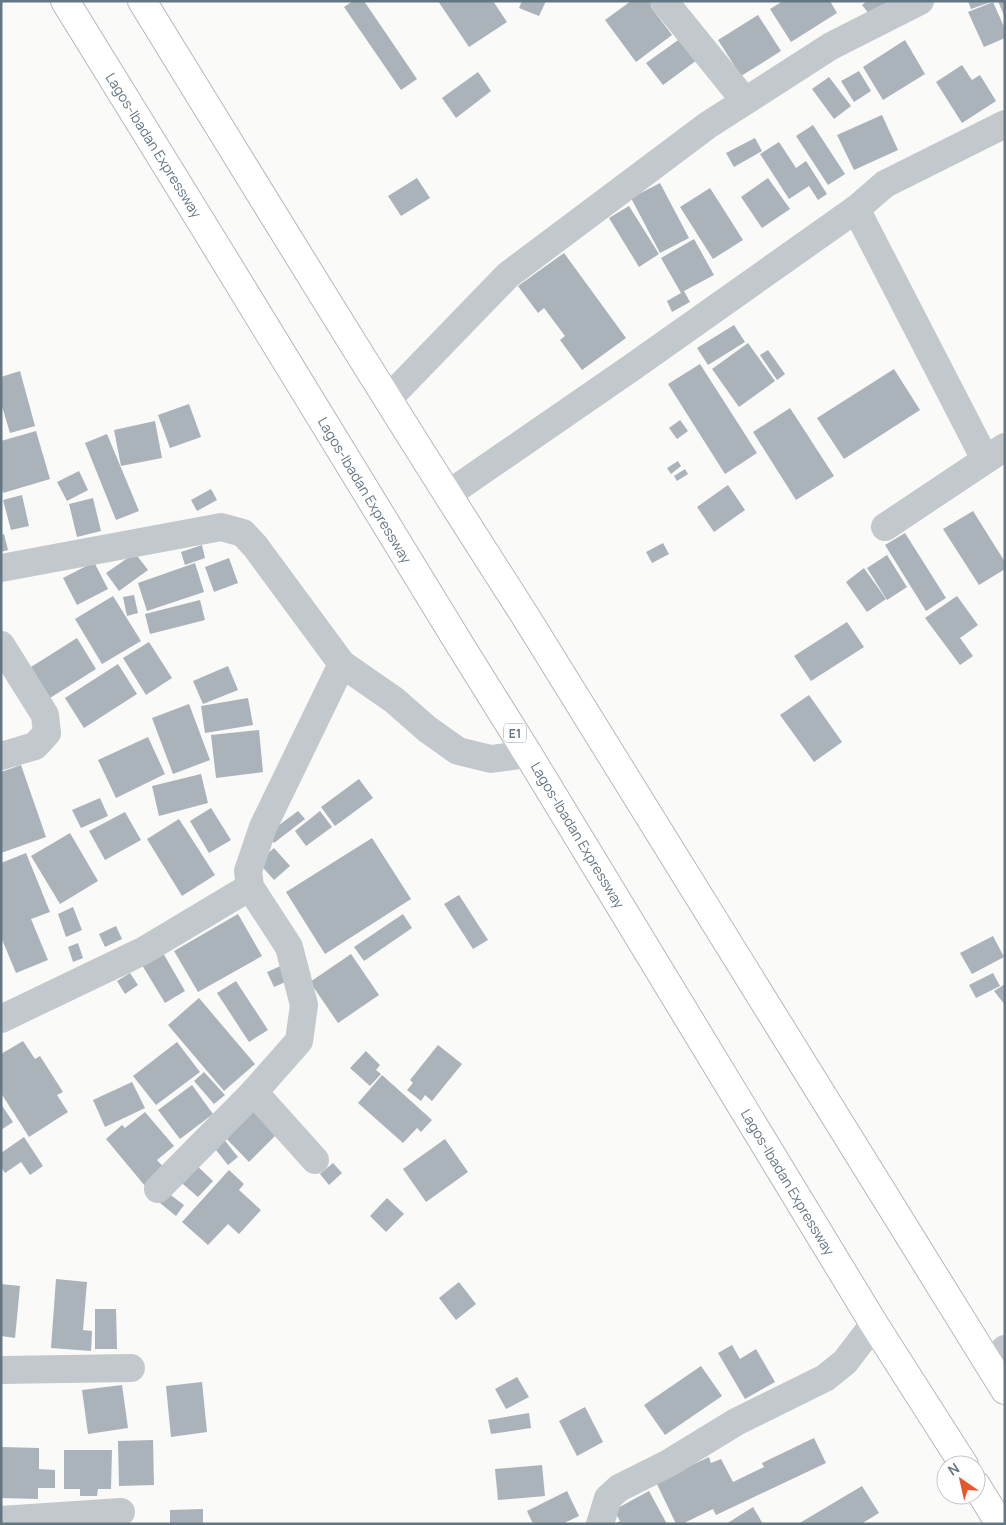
<svg xmlns="http://www.w3.org/2000/svg" width="1006" height="1525" viewBox="0 0 1006 1525" font-family="Manrope,sans-serif">
  <style>
    .building { fill: #aab3b9 }
    .lines { fill: none; stroke-linecap: round; stroke-linejoin: round }
    .highway-casing { stroke: #b4b9bd; stroke-width: 30 }
    .minor { stroke: #c3c8cc; stroke-width: 28 }
    .highway { stroke: #fff; stroke-width: 28 }
    .labels { text-anchor: middle; dominant-baseline: central; stroke-width: 5; stroke-linejoin: round; paint-order: stroke }
    .shield { fill: #fff; stroke: #939fa8; stroke-width: 1 }
    .shield-label { font-size: 12px; font-weight: bold; fill: #657683 }
    .street-label { font-size: 14px; fill: #657683; stroke: #fff }
  </style>
  <rect width="100%" height="100%" fill="#fafaf8"/>
  <!-- building -->
  <g class="building">
    <polygon points="353,1 364,1 417,79 401,90 344,7"/>
    <polygon points="438,1 493,1 507,22 469,47"/>
    <polygon points="522,1 546,1 539,16 519,8"/>
    <polygon points="631,1 654,1 655,3 651,7 672,35 636,62 605,20"/>
    <polygon points="783,1 830,1 837,13 791,42 770,9"/>
    <polygon points="867,1 887,1 890,5 873,19 862,5"/>
    <polygon points="968,1 991,1 991,2 971,9"/>
    <polygon points="998,1 1005,1 1005,18"/>
    <polygon points="993,2 1005,29 1005,38 984,47 968,12"/>
    <polygon points="758,15 781,51 741,76 718,40"/>
    <polygon points="681,38 697,60 663,85 646,63"/>
    <polygon points="905,40 925,74 883,100 863,67"/>
    <polygon points="962,65 972,80 980,75 996,101 962,123 936,82"/>
    <polygon points="859,71 871,91 854,102 841,81"/>
    <polygon points="478,72 491,91 456,118 442,98"/>
    <polygon points="829,77 851,106 834,119 812,89"/>
    <polygon points="882,115 898,150 854,170 837,135"/>
    <polygon points="813,125 845,174 828,185 796,136"/>
    <polygon points="755,138 762,151 734,167 726,153"/>
    <polygon points="779,142 796,168 806,161 827,194 818,200 809,186 789,199 760,154"/>
    <polygon points="417,178 430,198 401,216 388,196"/>
    <polygon points="768,178 790,209 762,228 741,197"/>
    <polygon points="660,183 689,238 660,253 631,198"/>
    <polygon points="710,188 743,240 713,259 680,207"/>
    <polygon points="629,206 659,254 639,267 609,218"/>
    <polygon points="694,239 714,275 684,291 690,302 672,312 667,301 681,293 661,258"/>
    <polygon points="564,253 626,338 582,370 560,340 565,336 544,308 538,313 518,286"/>
    <polygon points="734,325 745,342 708,365 697,348"/>
    <polygon points="748,343 775,381 739,407 712,369"/>
    <polygon points="768,350 785,374 777,380 760,355"/>
    <polygon points="700,364 757,453 725,474 668,384"/>
    <polygon points="894,369 920,410 844,459 817,418"/>
    <polygon points="20,371 35,426 10,433 1,403 1,377"/>
    <polygon points="189,404 201,437 170,448 158,415"/>
    <polygon points="790,408 834,476 796,500 753,432"/>
    <polygon points="680,420 688,431 677,439 669,428"/>
    <polygon points="155,421 162,458 121,466 114,430"/>
    <polygon points="36,431 50,479 3,493 1,487 1,441"/>
    <polygon points="107,434 139,511 116,520 85,443"/>
    <polygon points="678,461 681,466 671,474 667,468"/>
    <polygon points="685,469 688,474 677,481 674,476"/>
    <polygon points="79,471 88,490 67,501 57,482"/>
    <polygon points="728,485 745,510 714,532 697,507"/>
    <polygon points="211,489 217,500 197,511 191,500"/>
    <polygon points="22,495 29,526 11,530 3,500"/>
    <polygon points="93,498 101,531 77,537 69,504"/>
    <polygon points="973,511 1005,562 1005,569 979,585 943,529"/>
    <polygon points="905,533 946,598 926,611 885,545"/>
    <polygon points="4,534 8,550 1,552 1,535"/>
    <polygon points="663,543 669,554 652,563 646,552"/>
    <polygon points="202,545 205,558 185,565 181,552"/>
    <polygon points="135,553 148,570 119,591 106,573"/>
    <polygon points="887,555 907,587 887,600 867,568"/>
    <polygon points="229,558 238,583 214,592 205,567"/>
    <polygon points="94,562 108,589 77,605 63,578"/>
    <polygon points="195,563 204,592 147,611 138,583"/>
    <polygon points="864,568 886,599 867,612 846,582"/>
    <polygon points="134,595 138,613 127,616 123,597"/>
    <polygon points="113,596 141,641 102,664 75,619"/>
    <polygon points="957,596 978,625 960,638 973,656 960,665 925,618"/>
    <polygon points="200,600 205,620 150,634 145,614"/>
    <polygon points="847,622 864,647 811,681 794,656"/>
    <polygon points="77,638 96,669 50,698 31,667"/>
    <polygon points="149,642 172,678 146,695 123,658"/>
    <polygon points="118,664 137,694 84,728 65,698"/>
    <polygon points="228,666 238,690 203,704 193,681"/>
    <polygon points="809,695 842,742 814,762 780,715"/>
    <polygon points="248,698 253,725 205,733 201,706"/>
    <polygon points="189,704 210,760 173,774 152,718"/>
    <polygon points="259,730 263,772 216,778 211,735"/>
    <polygon points="148,737 165,774 116,798 98,760"/>
    <polygon points="21,765 46,837 1,853 1,772"/>
    <polygon points="201,774 208,803 159,816 152,786"/>
    <polygon points="359,779 373,798 335,826 321,807"/>
    <polygon points="100,798 108,816 81,828 72,810"/>
    <polygon points="211,808 231,840 209,853 190,821"/>
    <polygon points="298,811 305,819 274,843 267,834"/>
    <polygon points="320,811 332,827 306,846 295,831"/>
    <polygon points="125,812 141,840 105,860 89,831"/>
    <polygon points="179,819 215,875 182,896 147,839"/>
    <polygon points="70,833 98,881 60,904 31,856"/>
    <polygon points="372,838 411,899 325,954 286,892"/>
    <polygon points="274,848 290,866 274,880 258,862"/>
    <polygon points="26,853 50,912 31,919 48,960 16,973 1,937 1,863"/>
    <polygon points="459,895 488,940 473,949 444,904"/>
    <polygon points="73,907 82,930 66,937 58,914"/>
    <polygon points="238,914 262,956 198,992 174,951"/>
    <polygon points="403,914 412,928 364,961 354,947"/>
    <polygon points="116,926 122,939 105,947 99,934"/>
    <polygon points="993,936 1004,957 972,974 960,953"/>
    <polygon points="78,943 83,958 73,962 68,947"/>
    <polygon points="163,953 185,991 165,1003 142,965"/>
    <polygon points="351,954 379,995 338,1023 310,982"/>
    <polygon points="283,965 290,980 274,987 267,972"/>
    <polygon points="130,973 138,985 125,994 117,981"/>
    <polygon points="993,973 1000,986 976,998 969,985"/>
    <polygon points="236,981 268,1030 249,1042 217,993"/>
    <polygon points="1005,984 1005,1005 994,991"/>
    <polygon points="199,998 255,1064 224,1091 168,1025"/>
    <polygon points="23,1041 35,1059 40,1056 63,1092 57,1095 68,1112 29,1137 1,1093 1,1054"/>
    <polygon points="177,1042 200,1072 156,1105 133,1076"/>
    <polygon points="438,1045 462,1064 432,1101 425,1095 421,1101 407,1090 413,1083 410,1080"/>
    <polygon points="366,1051 380,1065 376,1070 381,1074 370,1086 350,1068"/>
    <polygon points="204,1072 225,1095 214,1104 194,1081"/>
    <polygon points="382,1075 432,1120 421,1132 417,1128 403,1143 358,1103"/>
    <polygon points="132,1082 145,1108 105,1127 93,1100"/>
    <polygon points="192,1085 213,1114 180,1139 158,1110"/>
    <polygon points="1,1104 13,1122 1,1130"/>
    <polygon points="250,1106 277,1134 249,1162 221,1133"/>
    <polygon points="145,1112 174,1146 157,1160 165,1169 145,1186 106,1139 122,1125 125,1128"/>
    <polygon points="24,1137 43,1166 30,1175 21,1162 5,1173 1,1167 1,1153"/>
    <polygon points="222,1137 238,1157 228,1165 212,1145"/>
    <polygon points="445,1139 468,1172 426,1202 403,1169"/>
    <polygon points="193,1162 213,1181 198,1197 177,1179"/>
    <polygon points="333,1163 342,1173 329,1185 320,1174"/>
    <polygon points="229,1170 244,1184 239,1190 261,1210 239,1234 228,1224 208,1245 182,1222"/>
    <polygon points="168,1193 184,1205 176,1216 160,1203"/>
    <polygon points="387,1198 404,1214 386,1232 370,1216"/>
    <polygon points="56,1279 87,1282 83,1330 92,1331 91,1351 51,1348"/>
    <polygon points="459,1282 476,1304 456,1320 439,1298"/>
    <polygon points="1,1284 20,1286 15,1338 1,1336"/>
    <polygon points="95,1309 116,1309 117,1349 95,1349"/>
    <polygon points="732,1345 740,1359 756,1349 775,1382 745,1399 718,1353"/>
    <polygon points="701,1366 722,1396 665,1435 644,1405"/>
    <polygon points="517,1377 529,1397 506,1409 495,1389"/>
    <polygon points="202,1382 207,1432 171,1437 166,1386"/>
    <polygon points="122,1385 128,1428 88,1434 82,1390"/>
    <polygon points="585,1407 603,1442 577,1456 559,1421"/>
    <polygon points="529,1413 531,1428 491,1434 488,1420"/>
    <polygon points="814,1438 826,1463 716,1515 713,1509 682,1524 676,1524 656,1482 709,1457 711,1463 721,1459 733,1482 764,1467 762,1463"/>
    <polygon points="153,1440 154,1485 119,1486 118,1441"/>
    <polygon points="1,1447 39,1448 39,1469 55,1470 55,1488 38,1488 38,1499 1,1498"/>
    <polygon points="64,1450 112,1450 111,1489 98,1489 97,1496 80,1496 80,1489 64,1489"/>
    <polygon points="542,1465 545,1496 498,1500 495,1469"/>
    <polygon points="862,1486 879,1513 861,1524 798,1524"/>
    <polygon points="567,1491 579,1516 562,1524 533,1524 527,1511"/>
    <polygon points="649,1491 667,1524 615,1524 620,1521 614,1510"/>
    <polygon points="753,1507 763,1524 726,1524"/>
    <polygon points="203,1509 203,1524 170,1524 170,1510"/>
  </g>
  <g class="lines">
    <defs>
      <g id="highway">
        <polyline points="65,1 213,241 460,645 528,754 874,1324 964,1465"/>
        <path d="M142,1c126,205 252,411 382,613l481,776"/>
        <polyline points="976,1485 1000,1524"/>
      </g>
    </defs>
    <!-- highway casing -->
    <use href="#highway" class="highway-casing"/>
    <!-- minor -->
    <g class="minor">
      <polyline points="664,1 745,101"/>
      <polyline points="856,209 985,459"/>
      <polyline points="388,399 508,275 708,125 831,46 920,1"/>
      <polyline points="447,495 634,366 856,209 885,184 1005,124"/>
      <polyline points="885,527 1005,447"/>
      <polyline points="1,568 221,527 243,533 255,546 342,664 394,700 427,729 458,751 491,759 528,754"/>
      <polyline points="1,645 45,715 47,733 35,746 1,756"/>
      <polyline points="1,1019 143,951 250,887"/>
      <polyline points="254,1092 315,1160"/>
      <polyline points="158,1189 254,1092 299,1041 304,1005 289,947 250,887 248,871 263,827 342,664"/>
      <polyline points="989,1365 1005,1349"/>
      <polyline points="1,1370 131,1368"/>
      <polyline points="1,1520 121,1512"/>
      <polyline points="600,1524 608,1498 619,1488 669,1463 736,1422 825,1378 845,1362 874,1324"/>
    </g>
    <!-- highway -->
    <use href="#highway" class="highway"/>
  </g>
  <g class="labels">
    <!-- shield labels -->
    <rect class="shield" x="504" y="723.5" width="22" height="19" rx="4"/>
    <g class="shield-label">
      <text x="515" y="733">E1</text>
    </g>
    <!-- street labels -->
    <g class="street-label">
      <text transform="translate(154 145) rotate(58)">Lagos-Ibadan Expressway</text>
      <text transform="translate(365 490) rotate(59)">Lagos-Ibadan Expressway</text>
      <text transform="translate(578 835) rotate(59)">Lagos-Ibadan Expressway</text>
      <text transform="translate(788 1182) rotate(59)">Lagos-Ibadan Expressway</text>
    </g>
  </g>
  <!-- border -->
  <rect width="1006" height="1525" fill="none" stroke="#657683" stroke-width="5"/>
  <!-- north arrow -->
  <g transform="translate(961 1480) rotate(326)"><circle r="24" fill="#ffffff" stroke="#c1c8cd"/>
  <path d="M0-4L9 19L0 12L-9 19Z" fill="#e4572e"/>
  <text y="-8" font-size="14" font-weight="bold" text-anchor="middle" fill="#657683">N</text>
  </g>
</svg>
